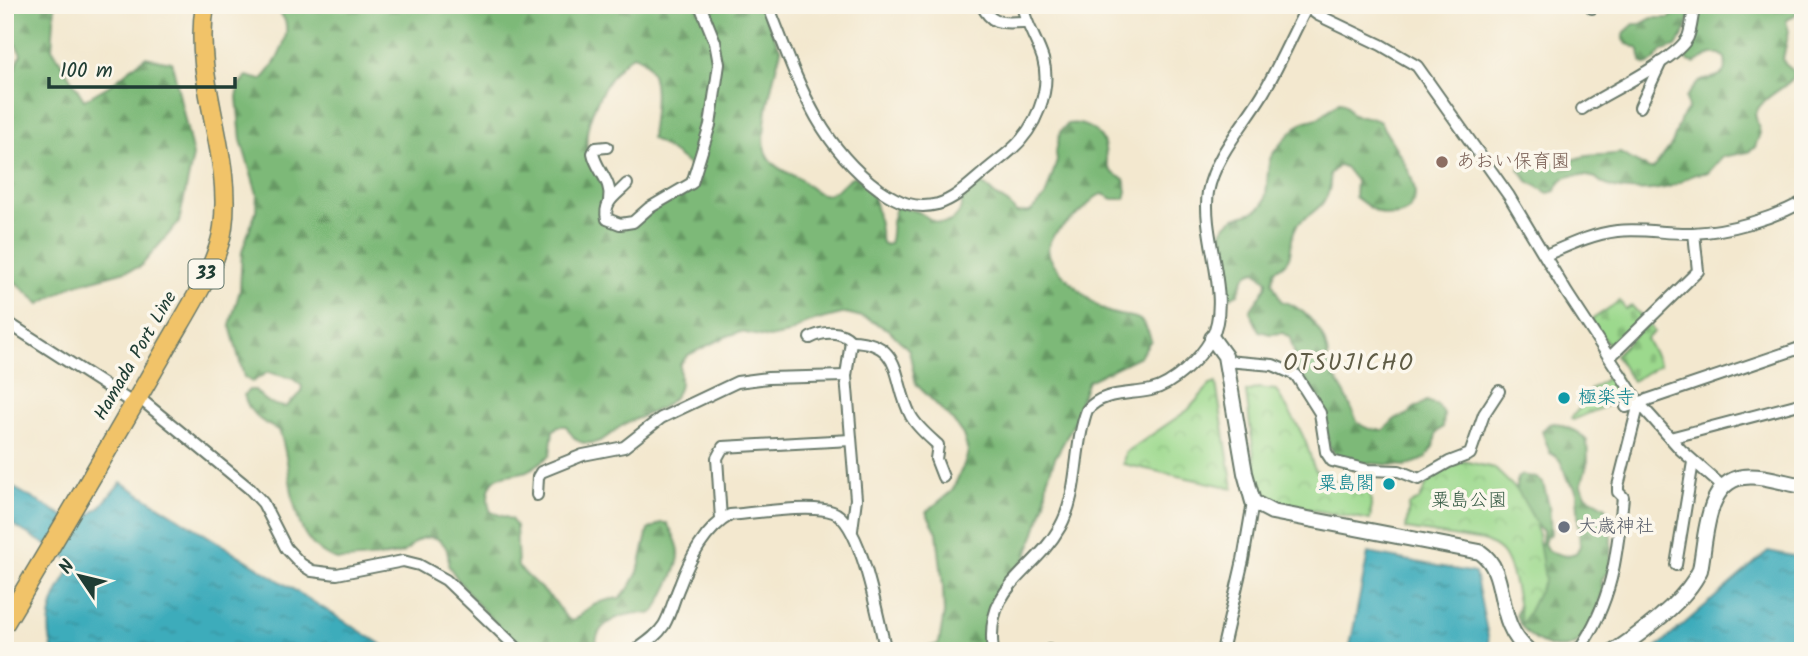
<svg xmlns="http://www.w3.org/2000/svg" width="1808" height="656" viewBox="0 0 1808 656" font-family="Kalam,'Klee One',sans-serif">
  <style>
    .forest { fill: url(#forest-firs); stroke: #4e7b56; stroke-width: 2; fill-rule: evenodd }
    .cemetery { fill: url(#cemetery-stones); stroke: #5e8b60; stroke-width: 2 }
    .park { fill: url(#park-crowns); stroke: #5e8b60; stroke-width: 2 }
    .water { fill: url(#water-ripples); stroke: #2e7478; stroke-width: 2 }
    .lines { fill: none; stroke-linecap: round; stroke-linejoin: round }
    .minor-casing { stroke: #69796a; stroke-width: 14 }
    .tertiary-casing { stroke: #69796a; stroke-width: 18 }
    .primary-casing { stroke: #69796a; stroke-width: 21 }
    .minor { stroke: #fff; stroke-width: 10 }
    .tertiary { stroke: #fff; stroke-width: 14 }
    .primary { stroke: #f1c369; stroke-width: 18 }
    .education-dot { fill: #8d6e63; stroke: #fbf7ec; stroke-width: 2.5 }
    .culture-dot { fill: #0f9aa8; stroke: #fbf7ec; stroke-width: 2.5 }
    .worship-dot { fill: #6b7280; stroke: #fbf7ec; stroke-width: 2.5 }
    .labels { text-anchor: middle; dominant-baseline: central; stroke-width: 7; stroke-linejoin: round; paint-order: stroke }
    .shield { fill: #fbf7ec; stroke: #61756b; stroke-width: 2 }
    .shield-label { font-size: 18px; font-weight: bold; fill: #1f3d34 }
    .education-label { font-size: 19px; fill: #785e54; stroke: #fbf7ec; text-anchor: start }
    .street-label { font-size: 19px; fill: #1f3d34; stroke: #fbf7ec }
    .culture-label { font-size: 19px; fill: #0d838f; stroke: #fbf7ec; text-anchor: start }
    .park-label { font-size: 19px; fill: #385c46; stroke: #fbf7ec }
    .worship-label { font-size: 19px; fill: #5b616d; stroke: #fbf7ec; text-anchor: start }
    .quarter-label { font-size: 23px; letter-spacing: 2px; fill: #5f5c46; stroke: #fbf7ec }
  </style>
  <defs>
    <pattern id="forest-firs" width="22" height="20" patternUnits="userSpaceOnUse" patternTransform="scale(1.75)"><rect width="22" height="20" fill="#7db978"/><path d="M5 1l3.5 6h-7zM16 11l3.5 6h-7z" fill="#669863"/></pattern>
    <pattern id="cemetery-stones" width="16" height="16" patternUnits="userSpaceOnUse" patternTransform="scale(1.75)"><rect width="16" height="16" fill="#9cd98d"/><path d="M2 7V4a2 2 0 0 1 4 0v3zM10 15v-3a2 2 0 0 1 4 0v3z" fill="#86bb7a"/></pattern>
    <pattern id="park-crowns" width="20" height="18" patternUnits="userSpaceOnUse" patternTransform="scale(1.75)"><rect width="20" height="18" fill="#9cd98d"/><path d="M2 6a3 3 0 1 1 6 0M12 15a3 3 0 1 1 6 0" fill="none" stroke="#86bb7a"/></pattern>
    <pattern id="water-ripples" width="26" height="14" patternUnits="userSpaceOnUse" patternTransform="scale(1.75)"><rect width="26" height="14" fill="#3dacbb"/><path d="M2 4q2-2 4 0t4 0M15 11q2-2 4 0t4 0" fill="none" stroke="#338d99"/></pattern>
  </defs>
  <rect width="100%" height="100%" fill="#fbf7ec"/>
  <filter id="ink" filterUnits="userSpaceOnUse"><feTurbulence type="fractalNoise" baseFrequency=".0143" numOctaves="2"/><feDisplacementMap in="SourceGraphic" scale="14" xChannelSelector="R" yChannelSelector="G"/><feConvolveMatrix kernelMatrix="1 2 1 2 8 2 1 2 1" color-interpolation-filters="sRGB"/></filter>
  <filter id="wash" filterUnits="userSpaceOnUse"><feTurbulence type="fractalNoise" baseFrequency=".00686" numOctaves="4" result="noise"/><feDisplacementMap in="SourceGraphic" scale="28" xChannelSelector="R" yChannelSelector="G"/><feGaussianBlur stdDeviation="1.57" result="paint"/><feColorMatrix in="noise" values="0 0 0 0 0 0 0 0 0 0 0 0 0 0 0 0 0 1.4 0 .05"/><feComposite in="paint" operator="in"/></filter>
  <g filter="url(#wash)">
    <rect width="100%" height="100%" fill="#f3e8cf"/>
    <!-- forest -->
    <g class="forest">
      <polygon points="5,5 55,5 52,48 84,100 110,85 145,57 172,62 193,156 179,222 140,267 74,285 40,304 5,273 5,95 21,54 12,38 5,33"/>
      <path d="M253,5h506l22,45c-6,21 -24,88 -14,105 7,14 21,17 34,25 9,6 15,16 27,14 12,-3 15,-13 26,-18 25,11 23,43 28,67l4,2 4,-2 2,-21 4,-15c8,1 15,2 23,5 5,3 9,6 14,9 18,7 29,-6 29,-22l18,-15c8,3 8,5 14,10 10,9 13,5 22,19l14,-1 15,-15 12,-36 -1,-9 4,-20 7,-8c15,-3 36,7 38,24 1,8 0,15 5,22 3,4 9,7 14,9l3,12 -2,8h-12l-10,-5c-10,2 -13,10 -20,16 -16,15 -48,28 -29,54 9,12 39,41 52,47 24,11 35,-4 45,29l-11,16 -52,25 -9,23 -2,14 -22,40 -8,22 -2,22 -18,54 -27,34 -8,17 -4,17 -1,27h-8l-1,-4 -4,-1 -2,5h-58c8,-6 16,-2 25,-8l5,-30 -1,-27 -6,-54 -11,-20 26,-21 14,-31 2,-9 -5,-16 -10,-14 -37,-37 -7,-34 -20,-20 -23,-12 -20,-5 -40,10 -18,11 -19,4 -28,-6 -14,4 -39,19 -8,9c-1,9 2,19 -2,27 -10,20 -38,24 -55,34 -14,8 -20,20 -38,18 -11,-1 -13,-9 -19,-17h-8l-5,5 -3,24c-7,6 -15,12 -23,16 -9,3 -19,3 -28,6 -12,5 -13,25 -8,35l20,7 5,7 2,41 37,35 10,14 6,5c8,-2 9,-6 15,-11 10,-8 22,-11 34,-12l10,-11 8,-15 10,-42 13,-7h6c5,9 13,22 12,33 -1,15 -16,39 -23,54l-6,4c-22,-4 -60,8 -53,37h-71l-4,-3c-29,-26 -53,-50 -74,-83 3,-18 -9,-33 -28,-26 -8,3 -10,10 -16,13 -8,4 -63,10 -70,7 -51,-20 -38,-88 -55,-129 -17,-7 -30,-16 -35,-35l5,-5h6c9,11 17,16 31,17l15,-14 1,-7 -9,-7 -25,-7 -16,10 -8,-5 -14,-52 10,-35 2,-39 14,-40 1,-17 -16,-54 -4,-43 3,-14 7,-7 14,4c14,-12 37,-53 18,-67 -7,-6 -18,-6 -26,-8zM633,55c32,10 20,58 18,83 10,7 35,22 41,31l-7,22c-11,7 -23,12 -34,20 -14,9 -28,28 -46,11 -10,-9 -4,-20 2,-29 -7,-14 -18,-30 -20,-46 -4,-29 23,-77 46,-92z"/>
      <path d="M1682,5h11l-6,23 -11,19 -14,4 -8,10 -7,4 -5,-2c-6,-16 3,-13 -15,-19l-4,-4 2,-8 9,-8h7l11,-6h18z"/>
      <path d="M1701,5h102v4l-17,12 3,10 -6,28 2,5 9,8v5c-13,15 -29,17 -39,37l5,19 -5,14 -7,5 -26,5 -14,16c-19,-1 -21,8 -36,13 -20,6 -61,8 -76,-8 -16,-4 -36,-6 -40,13l-8,2 -20,-12 -9,-12 3,-5c14,5 19,2 33,-1 3,-1 7,0 11,0 4,-1 10,-5 16,-6 11,-3 26,-1 38,-4l29,16h4l19,-25 9,-26 7,-10 -2,-11c4,-4 8,-11 12,-14 12,-8 32,-2 27,-25l-5,-4h-9l-17,9 -6,-2 -3,-6 10,-38z"/>
      <path d="M1339,102l5,1c3,3 5,7 7,10 8,7 20,2 29,9 9,19 56,75 24,91 -18,9 -35,-6 -49,-16l1,-16 -11,-14 -6,-2 -9,9c2,24 -8,32 -26,45 -4,4 -6,3 -8,8 -10,18 3,31 -21,43l-3,12 9,19c21,5 41,26 46,49 1,5 0,11 2,16 4,9 11,19 16,28 12,22 7,37 39,36l11,-11 12,-4 7,-7 13,-7 10,4 7,9 -1,13 -7,6 -2,12 -9,14 -19,7 -53,-4 -15,-4 -9,-12 -8,-45 -21,-28 -10,-35 -7,-5 -13,1 -11,-3 -9,-20 16,-24 1,-6 -11,-10c-14,2 -13,12 -18,23l-7,3 -6,-4c-5,-23 -16,-59 8,-74 9,-5 22,-5 29,-13 7,-9 4,-35 8,-47 4,-9 24,-31 32,-36 5,-3 11,-3 16,-5 7,-4 14,-11 21,-16z"/>
      <path d="M1555,423l23,9 9,9 1,20 -7,25 6,10 19,11 5,30 -1,33 -8,9c-1,6 1,11 0,16 -4,15 -14,39 -26,49 -24,12 -55,-8 -60,-30l26,-73 1,-10 -16,-13 -10,-19v-21l5,-3 14,3 7,5 6,22 2,29 -5,3 -2,7 4,7 17,5 11,-3 4,-7 -3,-54 -3,-6 -6,-5c-6,-13 -4,-22 -18,-28l-8,-22 7,-7z"/>
    </g>
    <!-- cemetery -->
    <g class="cemetery">
      <polygon points="1620,301 1625,309 1632,306 1643,318 1611,349 1591,320"/>
      <polygon points="1648,322 1654,332 1646,339 1660,365 1632,381 1615,355"/>
      <polygon points="1616,372 1629,396 1573,420 1571,418 1590,396 1590,390"/>
    </g>
    <!-- park -->
    <g class="park">
      <polygon points="1216,383 1233,488 1123,464 1125,453 1188,410 1210,385"/>
      <path d="M1258,388l18,2c11,19 27,40 33,62 3,7 2,14 8,19 26,24 61,-4 53,49 -25,-5 -78,-11 -100,-23 -7,-4 -10,-10 -13,-17l-11,-88z"/>
      <path d="M1463,461l31,7 24,23 18,32 9,56 -23,46c-4,-20 -8,-56 -20,-72 -5,-6 -12,-9 -19,-12l-77,-12 3,-24 10,-5 12,-24z"/>
    </g>
    <!-- water -->
    <g class="water">
      <path d="M121,482l271,169h-339c-11,-34 4,-60 21,-89l-69,-42v-37l73,41 22,-17z"/>
      <polygon points="1768,551 1803,558 1803,651 1653,651"/>
      <polygon points="1368,553 1475,573 1491,651 1349,651"/>
    </g>
  </g>
  <g filter="url(#ink)">
    <g class="lines">
      <defs>
        <g id="minor">
          <path d="M768,5c28,70 47,137 111,184 19,13 36,21 59,15 17,-5 31,-19 44,-30 9,-8 20,-16 29,-24 24,-21 41,-59 32,-91 -6,-19 -17,-34 -21,-54"/>
          <path d="M982,5c10,22 22,17 43,17"/>
          <polyline points="1307,7 1318,15 1381,45 1417,66 1509,196 1567,293 1639,403 1681,450 1723,487"/>
          <polyline points="1592,8 1592,5"/>
          <polyline points="1640,107 1661,62"/>
          <path d="M1582,109c24,-16 95,-49 106,-72 4,-10 4,-22 7,-32"/>
          <path d="M607,147l-11,1 -3,5c3,17 20,29 16,47"/>
          <path d="M627,184c-11,12 -24,17 -20,35l13,5 13,-2 16,-14 43,-25 18,-58 9,-61 -4,-22 -15,-37"/>
          <path d="M1546,255c23,-10 46,-21 71,-24 26,-3 51,3 76,2 37,-2 78,-14 110,-31"/>
          <polyline points="5,321 134,404"/>
          <path d="M810,338c13,-7 31,-8 41,3"/>
          <polyline points="1610,357 1698,271 1694,233"/>
          <polyline points="1226,361 1273,365 1296,375 1320,413 1326,452 1332,461 1368,470 1399,471 1419,479 1449,462 1470,454 1484,414 1499,391"/>
          <polyline points="138,397 250,489 263,503 286,548 301,564 312,571 337,574 403,561 419,565 446,580 520,651"/>
          <polyline points="1626,407 1803,347"/>
          <polyline points="1670,438 1803,403"/>
          <polyline points="537,495 538,477 541,472 583,455 624,447 661,418 737,382 768,378 846,376"/>
          <polyline points="721,519 717,458 723,447 851,440"/>
          <path d="M852,530l4,-31 -10,-123 5,-35c54,1 41,40 60,75 6,11 17,20 27,29l-2,14 7,18"/>
          <polyline points="1676,565 1693,462"/>
          <polyline points="1049,650 1051,651"/>
          <path d="M635,651c11,-8 22,-15 29,-26 7,-12 10,-27 16,-40 9,-25 26,-57 50,-70 24,-2 82,-11 103,-3 29,10 45,109 53,139"/>
          <path d="M993,651c-9,-66 40,-76 67,-124 20,-36 13,-80 27,-117 15,-19 42,-15 64,-20 22,-5 49,-31 60,-51 22,-41 -10,-103 -3,-147 7,-36 35,-66 54,-97 17,-29 30,-60 46,-90"/>
          <polyline points="1222,651 1243,560 1253,502"/>
          <path d="M1578,651c35,-50 39,-96 45,-154l-5,-5v-6l21,-83"/>
        </g>
        <g id="tertiary">
          <path d="M1212,338l13,18 20,117 8,29 19,10 208,40c31,21 12,69 49,99"/>
          <path d="M1615,651c28,-19 71,-50 85,-81 6,-29 5,-88 43,-93 18,-3 42,6 60,9"/>
        </g>
        <path id="primary" d="M5,623c54,-90 107,-180 159,-271 20,-36 54,-85 59,-125 10,-75 -31,-147 -18,-222"/>
      </defs>
      <!-- minor casing -->
      <use href="#minor" class="minor-casing"/>
      <!-- tertiary casing -->
      <use href="#tertiary" class="tertiary-casing"/>
      <!-- primary casing -->
      <use href="#primary" class="primary-casing"/>
      <!-- minor -->
      <use href="#minor" class="minor"/>
      <!-- tertiary -->
      <use href="#tertiary" class="tertiary"/>
      <!-- primary -->
      <use href="#primary" class="primary"/>
    </g>
  </g>
  <!-- markers -->
  <circle class="education-dot" cx="1442" cy="162" r="7"/>
  <g class="culture-dot">
    <circle cx="1564" cy="398" r="7"/>
    <circle cx="1389" cy="484" r="7"/>
  </g>
  <circle class="worship-dot" cx="1564" cy="527" r="7"/>
  <g class="labels">
    <!-- shield labels -->
    <rect class="shield" x="188.5" y="259.5" width="35" height="29" rx="5"/>
    <g class="shield-label">
      <text x="206" y="274">33</text>
    </g>
    <!-- education labels -->
    <g class="education-label">
      <text x="1456" y="162">あおい保育園</text>
    </g>
    <!-- street labels -->
    <g class="street-label">
      <text transform="translate(136 356) rotate(-60)">Hamada Port Line</text>
    </g>
    <!-- culture labels -->
    <g class="culture-label">
      <text x="1578" y="398">極楽寺</text>
      <text x="1375" y="484" text-anchor="end">粟島閣</text>
    </g>
    <!-- park labels -->
    <g class="park-label">
      <text x="1469" y="501">粟島公園</text>
    </g>
    <!-- worship labels -->
    <g class="worship-label">
      <text x="1578" y="527">大歳神社</text>
    </g>
    <!-- quarter labels -->
    <g class="quarter-label">
      <text x="1349" y="364">OTSUJICHO</text>
    </g>
  </g>
  <!-- margin -->
  <rect width="1808" height="656" fill="none" stroke="#fbf7ec" stroke-width="28"/>
  <!-- north arrow -->
  <g transform="translate(80 576) rotate(305)" stroke="#fbf7ec" stroke-width="5" paint-order="stroke">
  <path d="M0-5L12 26L0 18L-12 26Z" fill="#1f3d34"/>
  <text y="-10" font-size="19" font-weight="bold" text-anchor="middle" fill="#1f3d34">N</text>
  </g>
  <!-- scale -->
  <path d="M49 77v10h186v-10" fill="none" stroke="#1f3d34" stroke-width="3.5"/>
  <text x="60" y="77" font-size="21" fill="#1f3d34" stroke="#fbf7ec" stroke-width="5" paint-order="stroke">100 m</text>
</svg>
